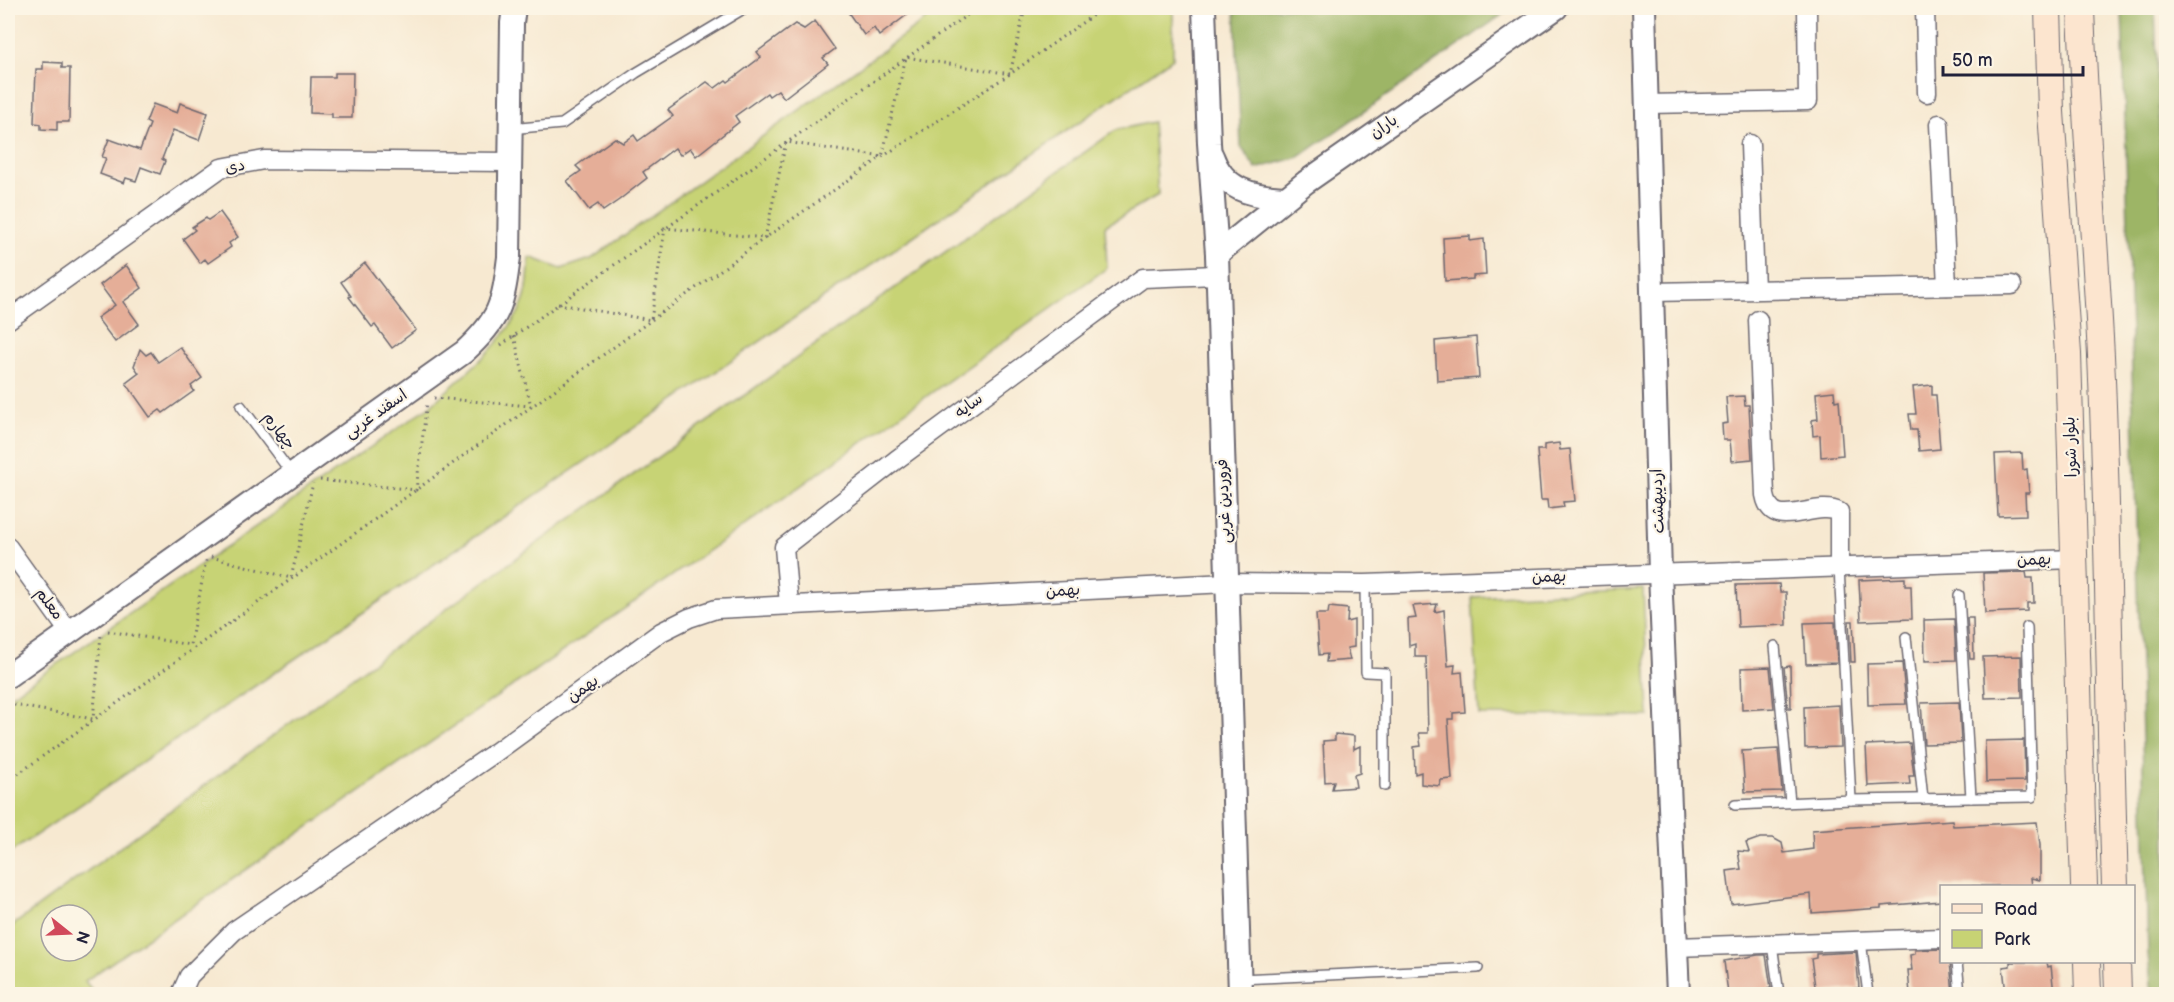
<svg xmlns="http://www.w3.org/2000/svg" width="2174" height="1002" viewBox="0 0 2174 1002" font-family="'Balsamiq Sans','Playpen Sans Arabic',sans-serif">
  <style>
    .green { fill: #c7d374; stroke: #747a58; stroke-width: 1.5; fill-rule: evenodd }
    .forest { fill: #9db566; stroke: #606c50; stroke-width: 1.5 }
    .building { fill: #e5ae98 }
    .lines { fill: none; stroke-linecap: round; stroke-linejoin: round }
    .service-casing { stroke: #6d6870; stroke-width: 12 }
    .minor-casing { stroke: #6d6870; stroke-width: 21 }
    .tertiary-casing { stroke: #6d6870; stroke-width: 26 }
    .secondary-casing { stroke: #6d6870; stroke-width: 28 }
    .path { stroke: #6d6870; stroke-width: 3; stroke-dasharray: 1.5 4.5; stroke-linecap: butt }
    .service { stroke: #fff; stroke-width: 9 }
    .minor { stroke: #fff; stroke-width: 18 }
    .tertiary { stroke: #fff; stroke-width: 22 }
    .secondary { stroke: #fce5cf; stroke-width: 26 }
    .labels { text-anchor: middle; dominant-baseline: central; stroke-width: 4.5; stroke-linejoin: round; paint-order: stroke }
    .street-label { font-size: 16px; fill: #22223b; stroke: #fcf5e5 }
  </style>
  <rect width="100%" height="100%" fill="#fcf5e5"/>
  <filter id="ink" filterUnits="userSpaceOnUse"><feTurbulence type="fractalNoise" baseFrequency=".0167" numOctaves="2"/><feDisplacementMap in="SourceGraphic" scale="12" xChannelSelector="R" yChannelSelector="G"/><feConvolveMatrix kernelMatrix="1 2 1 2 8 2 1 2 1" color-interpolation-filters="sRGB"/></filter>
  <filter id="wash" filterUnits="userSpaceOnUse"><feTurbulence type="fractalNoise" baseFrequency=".008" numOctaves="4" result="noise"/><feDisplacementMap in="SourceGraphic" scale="24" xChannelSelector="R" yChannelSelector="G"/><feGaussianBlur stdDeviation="1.35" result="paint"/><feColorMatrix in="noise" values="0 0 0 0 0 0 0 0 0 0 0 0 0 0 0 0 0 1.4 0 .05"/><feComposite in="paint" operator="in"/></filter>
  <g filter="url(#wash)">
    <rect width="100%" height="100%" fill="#f7e9d1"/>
    <!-- green -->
    <g class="green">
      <path d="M942,8h231v50l-574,394 -591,402v-156l422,-292c31,-29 76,-63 93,-103 6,-13 5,-32 7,-46l31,12 30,-10z"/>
      <path d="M1153,122l5,73 -53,31 2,42 -360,256 -662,457 10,13h-87v-65l496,-362 612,-437zM51,915h36v36h-36z"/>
      <polygon points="1643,589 1649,716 1479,715 1472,597"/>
    </g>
    <!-- forest -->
    <g class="forest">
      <polygon points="1235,8 1512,8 1299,157 1256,169 1241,147"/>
      <polygon points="2122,8 2155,8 2166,312 2166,994 2152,994 2148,954"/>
    </g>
    <g id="blocks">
      <!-- building -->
      <g class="building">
        <polygon points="845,8 916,8 879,36 874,28 864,35"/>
        <polygon points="815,21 835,49 823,58 828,64 784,98 778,90 769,96 767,93 735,116 739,122 696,156 690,148 680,155 675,148 643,172 647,178 619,200 603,211 598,204 589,210 567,181 581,171 576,166 615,138 623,143 634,135 638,141 673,116 668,110 707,82 715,88 726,80 728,82 761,57 757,52 795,24 804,29"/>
        <polygon points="43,62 62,63 62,68 70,68 69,122 57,122 57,130 41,129 41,124 34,123 36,69 43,69"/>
        <polygon points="335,73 353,73 352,118 332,118 332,114 310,113 311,77 335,77"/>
        <polygon points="180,103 208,113 199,140 173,130 162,159 165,161 160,174 141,167 136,181 126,178 124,183 100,174 106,158 102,157 109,139 140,150 150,124 146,122 153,104 177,113"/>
        <polygon points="220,212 238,237 229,243 231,247 208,263 205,259 200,263 183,239 195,230 192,227 206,218 208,220"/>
        <polygon points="1470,236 1470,241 1484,239 1486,275 1473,276 1473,279 1445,281 1443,238"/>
        <polygon points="365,263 416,330 392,348 375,325 372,327 349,297 351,296 341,282"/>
        <polygon points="126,265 142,288 123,302 139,324 115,342 97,318 115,305 100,285"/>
        <polygon points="1476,337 1479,378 1437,381 1435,341"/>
        <polygon points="180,347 202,378 191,386 194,391 163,413 160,410 150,417 126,383 139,373 134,366 140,349 146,355 151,352 158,362"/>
        <polygon points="1932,385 1932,395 1936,395 1940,449 1919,451 1917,430 1911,430 1909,414 1916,414 1913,387"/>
        <polygon points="1834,391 1835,401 1839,400 1843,455 1821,457 1820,435 1813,436 1812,420 1818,419 1816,393"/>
        <polygon points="1744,396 1745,405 1749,405 1752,459 1732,461 1730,440 1723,440 1722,424 1728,423 1726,397"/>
        <polygon points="1559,443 1560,450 1570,449 1575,501 1563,502 1564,507 1548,509 1547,500 1541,500 1537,450 1544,450 1544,445"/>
        <polygon points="2022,453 2023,470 2027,469 2029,493 2025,493 2026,515 1998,516 1995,454"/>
        <polygon points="2026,572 2027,578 2033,578 2034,603 2027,603 2027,611 1985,613 1983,573"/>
        <polygon points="1905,578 1905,586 1911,586 1912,619 1861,621 1859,580"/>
        <polygon points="1779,584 1780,592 1786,592 1787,625 1738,627 1736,585"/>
        <polygon points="1437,604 1435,612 1444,610 1448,666 1455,665 1454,673 1462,672 1465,712 1453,713 1453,719 1448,719 1452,779 1441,780 1440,786 1421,784 1421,772 1415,774 1414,747 1421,746 1419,733 1428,733 1426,657 1415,657 1415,644 1409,646 1408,619 1416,618 1413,606"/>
        <polygon points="1329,607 1348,609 1347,622 1354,620 1354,647 1347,648 1350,660 1326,662 1327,654 1319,655 1316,614 1328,614"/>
        <polygon points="1967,618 1973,618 1974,659 1970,659"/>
        <polygon points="1954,619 1956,660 1925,661 1924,620"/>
        <polygon points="1849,621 1853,621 1855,662 1851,662"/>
        <polygon points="1835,622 1837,663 1806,664 1804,623"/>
        <polygon points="2021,656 2022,697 1985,698 1983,657"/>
        <polygon points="1902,663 1906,704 1868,705 1867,664"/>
        <polygon points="1790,666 1791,708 1788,708 1784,667"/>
        <polygon points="1770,667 1774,708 1742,710 1741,668"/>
        <polygon points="1959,702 1961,743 1924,744 1921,703"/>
        <polygon points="1839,705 1841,747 1805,748 1804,707"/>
        <polygon points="1335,734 1354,736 1354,749 1360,746 1360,773 1354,775 1356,787 1332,789 1334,781 1325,782 1323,741 1335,740"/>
        <polygon points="2024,740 2025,781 1986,782 1985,741"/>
        <polygon points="1910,743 1914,776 1909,776 1910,784 1868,786 1866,745"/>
        <polygon points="1778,749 1782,791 1745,792 1742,751"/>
        <polygon points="1952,820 1953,826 2037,822 2040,845 2040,880 2031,878 2032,886 1941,886 1941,901 1881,906 1881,908 1812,913 1811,894 1731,904 1727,871 1741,869 1738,851 1749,852 1746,843 1760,838 1773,838 1782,843 1784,853 1813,849 1812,830"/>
        <polygon points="1941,949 1941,962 1950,962 1953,994 1910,994 1908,970 1912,970 1910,955 1915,954 1915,950"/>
        <polygon points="1856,952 1859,988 1816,993 1811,959 1816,958 1816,954"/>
        <polygon points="1758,955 1766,955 1771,988 1767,989 1768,994 1728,994 1724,961"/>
        <polygon points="2010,962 2047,962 2048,967 2051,966 2054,994 2006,994 2003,967 2010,966"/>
      </g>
    </g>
  </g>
  <g filter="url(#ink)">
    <use href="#blocks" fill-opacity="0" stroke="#6d6870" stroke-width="1.5"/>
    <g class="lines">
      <defs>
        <g id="service">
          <polyline points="510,129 562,124 636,73 745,8"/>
          <polyline points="241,406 292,474"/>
          <polyline points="1365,584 1366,672 1385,673 1385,786"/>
          <polyline points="1959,595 1971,798"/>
          <polyline points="1906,637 1923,799"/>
          <polyline points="1775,646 1790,802"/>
          <polyline points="1851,800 2032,797 2027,627"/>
          <polyline points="1735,805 1851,800 1839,567"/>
          <polyline points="1861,941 1868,994"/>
          <polyline points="1772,944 1779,994"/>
          <polyline points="1957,962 1960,994"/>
          <polyline points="1239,979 1478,968"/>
        </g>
        <g id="minor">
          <polyline points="1925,8 1927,93"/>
          <polyline points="1646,104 1808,101 1807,8"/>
          <polyline points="1939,124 1947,286"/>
          <polyline points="1750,144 1755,290"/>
          <polyline points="1652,292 2012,285"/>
          <polyline points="8,320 221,168 264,160 510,162"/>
          <path d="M1758,320l7,175c7,39 50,4 74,17v55"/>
          <polyline points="8,547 69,632"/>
          <polyline points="789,604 784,547 896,460 1143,278 1216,275"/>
          <polyline points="1675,947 1942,938"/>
          <polyline points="181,994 189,976 234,931 496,752 661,632 689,618 716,609 1227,583 1365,584 2075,559"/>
        </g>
        <g id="tertiary">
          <polyline points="1204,8 1209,143 1217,254 1240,994"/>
          <polyline points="1644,8 1660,573 1678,994"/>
          <path d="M1212,156c12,34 39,40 72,42"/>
          <polyline points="1217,254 1306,182 1556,8"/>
          <path d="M8,676l456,-324c36,-33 39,-47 45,-95l3,-234 2,-15"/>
        </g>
        <g id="secondary">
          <polyline points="2048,8 2051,112 2068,354 2084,886"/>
          <path d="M2081,8c4,116 14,232 20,348 8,177 8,354 14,530"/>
          <polyline points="2087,962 2088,994"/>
          <polyline points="2117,962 2118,994"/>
        </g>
      </defs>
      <!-- service casing -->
      <use href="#service" class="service-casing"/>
      <!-- minor casing -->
      <use href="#minor" class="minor-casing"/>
      <!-- tertiary casing -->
      <use href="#tertiary" class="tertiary-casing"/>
      <!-- secondary casing -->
      <use href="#secondary" class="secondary-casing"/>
      <!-- path -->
      <g class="path">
        <polyline points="558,304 651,320 665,228 765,238 786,142 882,157 906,57 1010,74 1025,8"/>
        <polyline points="501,345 977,8"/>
        <polyline points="434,398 531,406 514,336"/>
        <polyline points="320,480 416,490 427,402"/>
        <polyline points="211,557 291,578 313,483"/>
        <polyline points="108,631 190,645 206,560"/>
        <polyline points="8,704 93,719 101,635"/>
        <polyline points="8,781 416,490 765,238 882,157 1010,74 1103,8"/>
      </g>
      <!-- service -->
      <use href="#service" class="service"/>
      <!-- minor -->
      <use href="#minor" class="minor"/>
      <!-- tertiary -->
      <use href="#tertiary" class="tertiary"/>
      <!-- secondary -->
      <use href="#secondary" class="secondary"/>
    </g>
  </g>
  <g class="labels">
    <!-- street labels -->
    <g class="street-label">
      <text transform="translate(1384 127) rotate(-35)">باران</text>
      <text transform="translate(235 167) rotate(-13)">دی</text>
      <text transform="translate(969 406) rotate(-37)">سایه</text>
      <text transform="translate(376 414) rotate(-35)">اسفند غربی</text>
      <text transform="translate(279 431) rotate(53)">چهارم</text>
      <text transform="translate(2071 447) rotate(-92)">بلوار شورا</text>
      <text transform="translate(1224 501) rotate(-92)">فروردین غربی</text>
      <text transform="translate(1658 501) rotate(-92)">اردیبهشت</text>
      <text transform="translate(2034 560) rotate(-2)">بهمن</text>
      <text transform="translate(1549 577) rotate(-2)">بهمن</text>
      <text transform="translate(1063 591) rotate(-3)">بهمن</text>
      <text transform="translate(49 604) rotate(54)">معلم</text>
      <text transform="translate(583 689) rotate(-36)">بهمن</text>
    </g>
  </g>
  <!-- margin -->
  <rect width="2174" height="1002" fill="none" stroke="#fcf5e5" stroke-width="30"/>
  <!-- legend -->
  <rect x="1940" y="885" width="195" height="78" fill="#fcf5e5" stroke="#a5a1a1" stroke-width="1.5"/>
  <rect x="1952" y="904" width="30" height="9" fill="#fce5cf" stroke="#a5a1a1" stroke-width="1.5"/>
  <text x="1994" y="915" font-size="18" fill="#22223b">Road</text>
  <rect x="1952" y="930" width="30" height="18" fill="#c7d374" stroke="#a5a1a1" stroke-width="1.5"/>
  <text x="1994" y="945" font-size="18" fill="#22223b">Park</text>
  <!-- north arrow -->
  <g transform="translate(69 933) rotate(108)"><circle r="28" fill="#fcf5e5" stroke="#a5a1a1" stroke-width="1.5"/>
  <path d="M0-4.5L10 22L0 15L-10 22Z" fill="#d1495b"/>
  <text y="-9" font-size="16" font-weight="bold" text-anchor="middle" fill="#22223b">N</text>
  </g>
  <!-- scale -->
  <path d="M1943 66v9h140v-9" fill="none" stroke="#22223b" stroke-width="3"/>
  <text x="1952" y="66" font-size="18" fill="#22223b" stroke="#fcf5e5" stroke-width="4.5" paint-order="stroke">50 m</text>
</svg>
